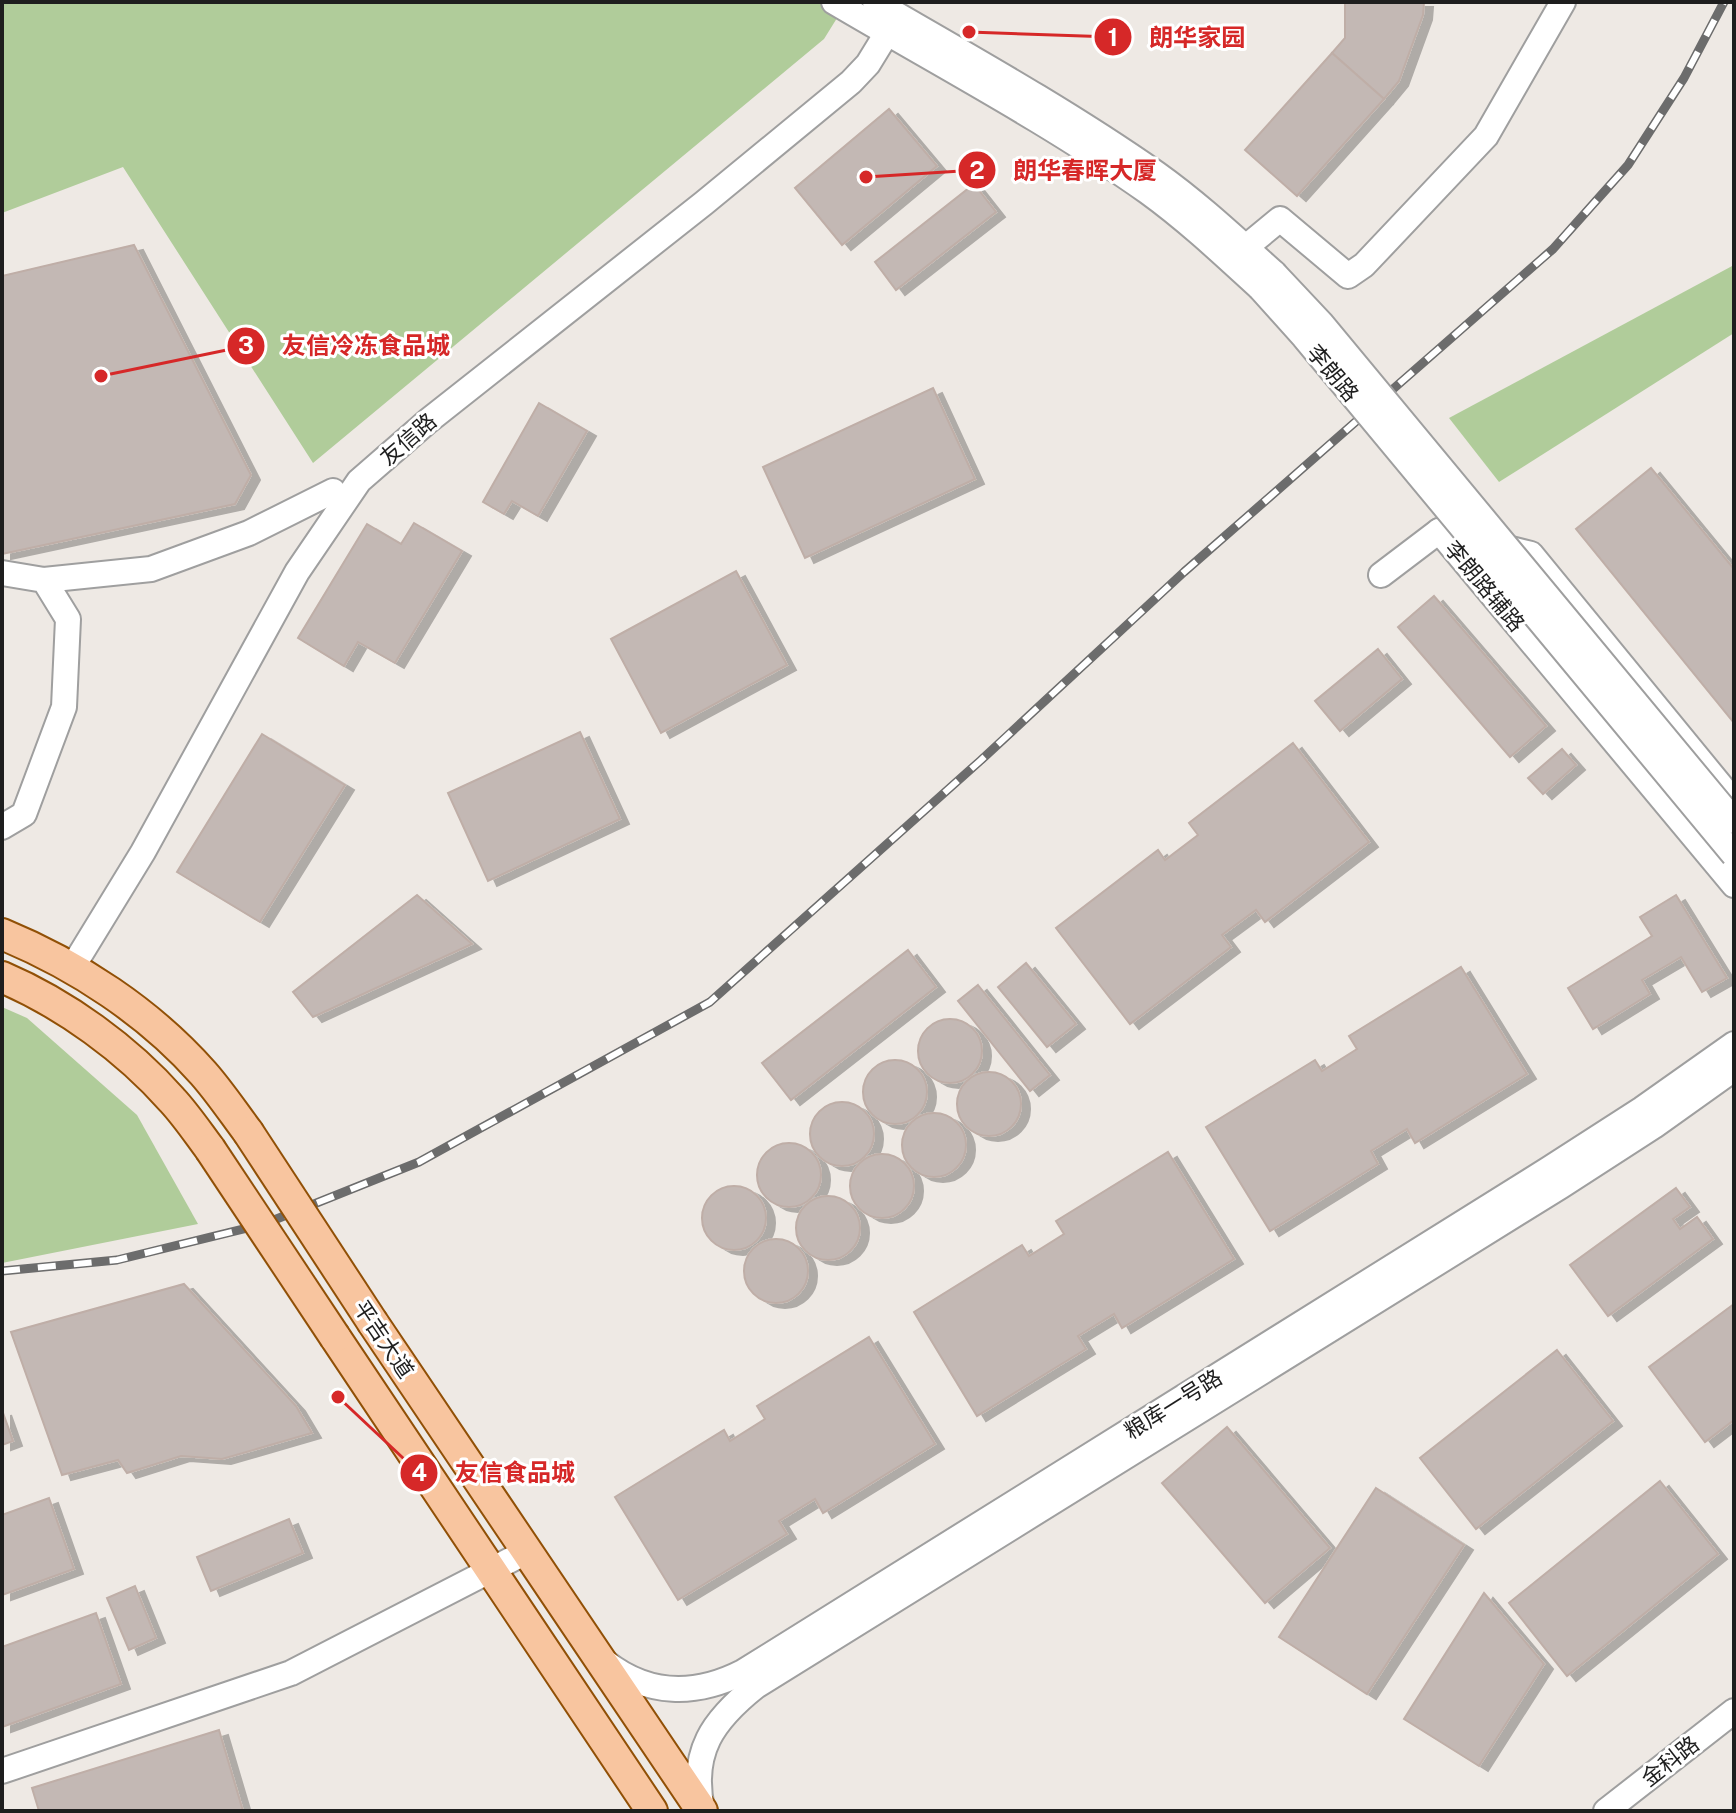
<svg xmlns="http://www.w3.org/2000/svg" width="1736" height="1813" viewBox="0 0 1736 1813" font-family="'Public Sans','Noto Sans SC',sans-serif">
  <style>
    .forest { fill: #b0cc9a }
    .building { fill: #c3b8b4; stroke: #bfaea7; stroke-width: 2; filter: url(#shadow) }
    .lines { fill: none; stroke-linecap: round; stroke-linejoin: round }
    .minor-casing { stroke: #9f9f9f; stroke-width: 28 }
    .major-casing { stroke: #915006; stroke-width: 34 }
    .minor { stroke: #fff; stroke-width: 24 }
    .major { stroke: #f8c59f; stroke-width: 30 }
    .rail-casing { stroke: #6c6c6c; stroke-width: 9 }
    .rail { stroke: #fff; stroke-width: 6; stroke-dasharray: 18; stroke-linecap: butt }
    .minor-bridge-casing { stroke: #9f9f9f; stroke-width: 28; stroke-linecap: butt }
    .major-bridge-casing { stroke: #915006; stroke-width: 34; stroke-linecap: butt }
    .minor-bridge { stroke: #fff; stroke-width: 24 }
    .major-bridge { stroke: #f8c59f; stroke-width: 30 }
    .labels { text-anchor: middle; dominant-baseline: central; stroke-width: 6; stroke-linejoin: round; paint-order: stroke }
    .street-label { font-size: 22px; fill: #1e1e1e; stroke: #fff }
    .leader { fill: none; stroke: #d62828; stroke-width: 3 }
    .callout-dot { fill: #d62828; stroke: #fff; stroke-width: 3 }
    .mark-label { font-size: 24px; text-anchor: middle; font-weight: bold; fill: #fff }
    .callout-label { font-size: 24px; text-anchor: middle; font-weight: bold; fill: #d62828; stroke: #fff; stroke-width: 6; stroke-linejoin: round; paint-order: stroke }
  </style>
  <defs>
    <filter id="shadow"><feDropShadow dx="9" dy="5" stdDeviation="0" flood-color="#0004"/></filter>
  </defs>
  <rect width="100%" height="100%" fill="#eee9e4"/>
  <!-- forest -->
  <g class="forest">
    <polygon points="2,2 847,2 824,39 313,463 123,167 2,213"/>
    <polygon points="1734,265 1734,333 1499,482 1449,418"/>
    <polygon points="2,1007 27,1018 137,1115 198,1224 2,1263"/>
  </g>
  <!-- building -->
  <g class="building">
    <polygon points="1345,2 1424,2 1423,15 1399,81 1384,99 1332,53 1345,38"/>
    <polygon points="1332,53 1384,99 1297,196 1245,150"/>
    <polygon points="889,109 937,166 842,245 795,188"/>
    <polygon points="974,184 996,212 896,290 875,262"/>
    <polygon points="134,245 251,475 235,504 2,554 2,276"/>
    <polygon points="933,388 975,479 805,558 763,467"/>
    <polygon points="539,403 587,431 538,516 512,501 504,514 483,502"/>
    <polygon points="1651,468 1734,569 1734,723 1576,529"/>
    <polygon points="414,523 462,551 395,663 358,642 344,666 298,638 367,524 401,544"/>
    <polygon points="736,571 787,665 661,733 611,639"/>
    <polygon points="1434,596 1546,726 1510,757 1398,627"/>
    <polygon points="1378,649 1402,679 1340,731 1315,701"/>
    <polygon points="580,732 620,819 488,881 448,793"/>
    <polygon points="262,734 345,785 260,922 177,872"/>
    <polygon points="1293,743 1369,842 1265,922 1256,910 1222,935 1231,947 1130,1024 1056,928 1158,850 1165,860 1198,835 1189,823"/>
    <polygon points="1562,749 1576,765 1543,794 1528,778"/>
    <polygon points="417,895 472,944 313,1017 293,992"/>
    <polygon points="1676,895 1727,978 1702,992 1681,957 1642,980 1650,994 1593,1029 1568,988 1652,936 1640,917"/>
    <polygon points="908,950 936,987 791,1100 762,1063"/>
    <polygon points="1026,963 1076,1024 1047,1047 998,987"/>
    <polygon points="1461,967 1527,1074 1415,1143 1407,1129 1371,1151 1378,1164 1270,1231 1206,1127 1315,1060 1322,1071 1357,1049 1349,1036"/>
    <polygon points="978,985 1050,1075 1030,1091 958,1001"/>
    <circle cx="950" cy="1051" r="32"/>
    <circle cx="895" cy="1092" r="32"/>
    <circle cx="989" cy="1104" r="32"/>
    <circle cx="842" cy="1134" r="32"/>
    <circle cx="934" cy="1145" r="32"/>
    <circle cx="789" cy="1175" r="32"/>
    <polygon points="1168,1152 1234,1259 1122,1328 1114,1314 1078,1336 1086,1349 977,1416 914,1312 1022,1245 1029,1256 1064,1234 1056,1221"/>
    <circle cx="882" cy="1186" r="32"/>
    <circle cx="734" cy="1218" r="32"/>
    <polygon points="1676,1188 1690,1207 1673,1219 1680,1229 1697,1217 1713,1239 1608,1316 1570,1265"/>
    <circle cx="828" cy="1228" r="32"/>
    <circle cx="776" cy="1271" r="32"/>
    <polygon points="184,1284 296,1406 312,1433 222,1459 181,1456 127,1473 118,1460 62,1475 11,1332"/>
    <polygon points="1734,1304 1734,1420 1705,1442 1649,1367"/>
    <polygon points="869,1337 935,1444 823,1513 815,1499 779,1521 787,1534 678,1600 615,1497 724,1430 730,1441 765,1419 757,1406"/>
    <polygon points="1557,1350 1613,1421 1476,1529 1420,1458"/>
    <polygon points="2,1410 13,1441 2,1445"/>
    <polygon points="1227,1427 1330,1548 1265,1603 1162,1483"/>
    <polygon points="1660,1481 1718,1554 1567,1676 1509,1603"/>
    <polygon points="1376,1488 1464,1545 1367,1694 1279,1637"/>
    <polygon points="49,1498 74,1569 2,1595 2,1515"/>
    <polygon points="289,1519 303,1553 211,1591 197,1557"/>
    <polygon points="135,1586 156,1638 129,1650 107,1598"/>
    <polygon points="1484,1593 1544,1664 1479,1766 1404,1719"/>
    <polygon points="96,1613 121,1684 2,1727 2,1647"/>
    <polygon points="219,1730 243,1811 39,1811 32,1788"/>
  </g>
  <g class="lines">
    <defs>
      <g id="minor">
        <path d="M834,2c105,62 215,120 314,190 40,29 76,63 112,96"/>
        <path d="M875,2c95,55 192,109 282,172 42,30 79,65 117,99"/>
        <polyline points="1246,247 1280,219 1348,276 1364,265 1486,136 1563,2"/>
        <polyline points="1439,531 1734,885"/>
        <polyline points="1495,545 1531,554 1734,802"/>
        <polyline points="2,573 44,580 68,619 64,707 24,814 2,827"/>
        <polyline points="1381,575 1439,531"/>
        <polyline points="44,580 151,569 249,533 333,491"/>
        <polyline points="72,968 143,852 297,572 359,481 428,421 704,203 851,82 868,64 887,33"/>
        <path d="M605,1662c43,34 91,34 138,10l806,-503 93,-60 92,-65"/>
        <polyline points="2,1771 291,1673 526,1552"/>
        <path d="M702,1809c-12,-57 11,-89 54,-123l805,-500 93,-60 80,-57"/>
        <polyline points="1606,1811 1734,1711"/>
      </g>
      <g id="major">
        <path d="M2,934c75,31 147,78 201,139 16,18 30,39 45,59"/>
        <path d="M2,977c63,27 125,72 170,123 14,15 26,33 38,49"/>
        <polyline points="373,1323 702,1811"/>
        <polyline points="335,1337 652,1811"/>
      </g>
    </defs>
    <!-- minor casing -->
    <use href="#minor" class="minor-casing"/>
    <!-- major casing -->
    <use href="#major" class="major-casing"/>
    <!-- minor -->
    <use href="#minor" class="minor"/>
    <!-- major -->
    <use href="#major" class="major"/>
    <defs>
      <polyline id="rail" points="2,1271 117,1260 264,1224 419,1162 710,1002 980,761 1184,572 1553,249 1628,165 1684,78 1724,2"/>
    </defs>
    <!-- rail casing -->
    <use href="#rail" class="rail-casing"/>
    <!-- rail -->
    <use href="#rail" class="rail"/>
    <defs>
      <g id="minor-bridge">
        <polyline points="1274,273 1321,323 1734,821"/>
        <polyline points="1260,288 1304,337 1734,855"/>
      </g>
      <g id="major-bridge">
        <polyline points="248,1132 373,1323"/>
        <polyline points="210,1149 335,1337"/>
      </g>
    </defs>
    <!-- minor-bridge casing -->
    <use href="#minor-bridge" class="minor-bridge-casing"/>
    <!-- major-bridge casing -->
    <use href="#major-bridge" class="major-bridge-casing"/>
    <!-- minor-bridge -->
    <use href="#minor-bridge" class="minor-bridge"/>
    <!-- major-bridge -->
    <use href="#major-bridge" class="major-bridge"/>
  </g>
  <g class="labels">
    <!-- street labels -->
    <g class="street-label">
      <text transform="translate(1333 373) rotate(50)">李朗路</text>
      <text transform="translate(408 439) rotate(-41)">友信路</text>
      <text transform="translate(1485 586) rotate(50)">李朗路辅路</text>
      <text transform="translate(384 1339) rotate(56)">平吉大道</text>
      <text transform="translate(1173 1404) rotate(-32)">粮库一号路</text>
      <text transform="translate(1670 1761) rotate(-38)">金科路</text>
    </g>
  </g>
  <!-- callouts -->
  <path class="leader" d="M969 32L1113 37M866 177L977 170M101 376L246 346M338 1397L419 1473"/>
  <g class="callout-dot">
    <circle cx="969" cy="32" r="8"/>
    <circle cx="866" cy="177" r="8"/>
    <circle cx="101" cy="376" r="8"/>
    <circle cx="338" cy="1397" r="8"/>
    <circle cx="1113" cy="37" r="20"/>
    <circle cx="977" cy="170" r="20"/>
    <circle cx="246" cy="346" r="20"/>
    <circle cx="419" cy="1473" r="20"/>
  </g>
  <g class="mark-label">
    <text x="1113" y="46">1</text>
    <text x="977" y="179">2</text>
    <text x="246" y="354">3</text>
    <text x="419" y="1481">4</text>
  </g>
  <g class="callout-label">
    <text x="1197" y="46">朗华家园</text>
    <text x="1085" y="179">朗华春晖大厦</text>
    <text x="366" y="354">友信冷冻食品城</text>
    <text x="515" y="1481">友信食品城</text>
  </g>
  <!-- border -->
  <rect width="1736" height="1813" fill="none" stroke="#1e1e1e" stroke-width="8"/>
</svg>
